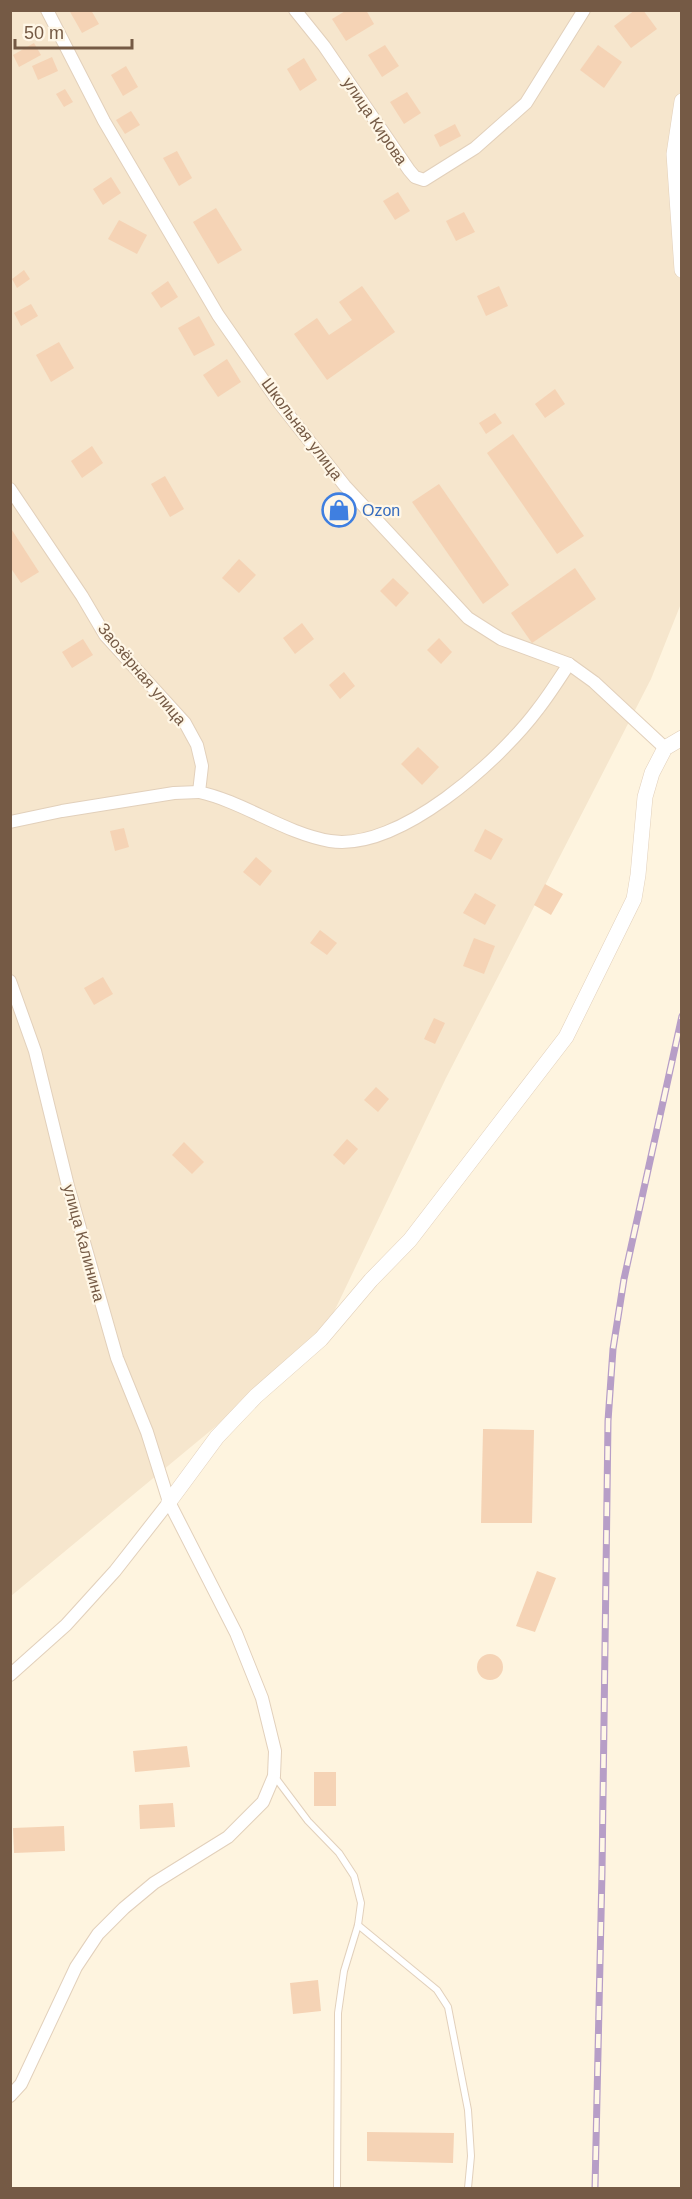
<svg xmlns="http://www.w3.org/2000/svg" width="692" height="2199" viewBox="0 0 692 2199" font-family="Arial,sans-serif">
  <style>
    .residential { fill: #f6e6cd }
    .building { fill: #f5d3b5 }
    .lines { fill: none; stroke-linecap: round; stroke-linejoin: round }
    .service-casing { stroke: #e2d0bb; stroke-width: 8 }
    .minor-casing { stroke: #e2d0bb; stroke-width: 14 }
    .tertiary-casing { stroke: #e2d0bb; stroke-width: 16 }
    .service { stroke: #fff; stroke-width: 6 }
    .minor { stroke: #fff; stroke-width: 12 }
    .tertiary { stroke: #fff; stroke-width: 15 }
    .rail-casing { stroke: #b79ec7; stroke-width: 7 }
    .rail { stroke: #fff7e7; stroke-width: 4.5; stroke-dasharray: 14; stroke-linecap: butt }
    .labels { text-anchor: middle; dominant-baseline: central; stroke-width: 4.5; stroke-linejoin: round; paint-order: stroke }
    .street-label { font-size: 16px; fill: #755a45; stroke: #fff7e7 }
    .shop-label { font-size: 16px; fill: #366cbe; stroke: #fff7e7; text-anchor: start }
  </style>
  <rect width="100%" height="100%" fill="#fef4df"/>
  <!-- residential -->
  <polygon class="residential" points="11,11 681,11 682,601 651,679 446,1078 321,1339 11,1596"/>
  <!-- building -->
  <g class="building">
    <polygon points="69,10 91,10 99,24 82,33"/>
    <polygon points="347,10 366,10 374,24 346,41 332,19"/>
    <polygon points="635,10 643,10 657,29 631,48 614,26"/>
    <polygon points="34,43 41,55 19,67 13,55"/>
    <polygon points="385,45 399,66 382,77 368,55"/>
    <polygon points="598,45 622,62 604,88 580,70"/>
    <polygon points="52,57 58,71 38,80 32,66"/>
    <polygon points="304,58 317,80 300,91 287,69"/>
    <polygon points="126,66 138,87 123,96 111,75"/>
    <polygon points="65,89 73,102 64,107 56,94"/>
    <polygon points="407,92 421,113 404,124 390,102"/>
    <polygon points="131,111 140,125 125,134 116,120"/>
    <polygon points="455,124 461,136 440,147 434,135"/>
    <polygon points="177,151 192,178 179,186 163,158"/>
    <polygon points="111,177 121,193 103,205 93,189"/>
    <polygon points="398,192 410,211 395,220 383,201"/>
    <polygon points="216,208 242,250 218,264 193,222"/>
    <polygon points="464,212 475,232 456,241 446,221"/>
    <polygon points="119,220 147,235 137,254 108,239"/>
    <polygon points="24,270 30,279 17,288 12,279"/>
    <polygon points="168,281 178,297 161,308 151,293"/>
    <polygon points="362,286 395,332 327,380 294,334 317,318 329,335 352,320 339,302"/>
    <polygon points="499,286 508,306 486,316 477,296"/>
    <polygon points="31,304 38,316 21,326 14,313"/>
    <polygon points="199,316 215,345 194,356 178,328"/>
    <polygon points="59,342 74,368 51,382 36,355"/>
    <polygon points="227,359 241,382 218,397 203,375"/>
    <polygon points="555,389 565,404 545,418 535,404"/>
    <polygon points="495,413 502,423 486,434 479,423"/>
    <polygon points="513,434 584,536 557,554 487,453"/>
    <polygon points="92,446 103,463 82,478 71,461"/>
    <polygon points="165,476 184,509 170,517 151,484"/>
    <polygon points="439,484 509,585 483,604 412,502"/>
    <polygon points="337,496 353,511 340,525 324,509"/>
    <polygon points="10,527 39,572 21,583 10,567"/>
    <polygon points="239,559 256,575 239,593 222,578"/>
    <polygon points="575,568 596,599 532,643 511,613"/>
    <polygon points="393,578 409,593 396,607 380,591"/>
    <polygon points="302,623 314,639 295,654 283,638"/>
    <polygon points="439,638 452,652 441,664 427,650"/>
    <polygon points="83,639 93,655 72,668 62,652"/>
    <polygon points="344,672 355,686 340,699 329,685"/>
    <polygon points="418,747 439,767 422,785 401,764"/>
    <polygon points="124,828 129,847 115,851 110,831"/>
    <polygon points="485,829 503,839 491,860 474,851"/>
    <polygon points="256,857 272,871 260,886 243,872"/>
    <polygon points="545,884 563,894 551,915 534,905"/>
    <polygon points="475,893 496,905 485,925 463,913"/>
    <polygon points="320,930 337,943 327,955 310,943"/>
    <polygon points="474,938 495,946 484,974 463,966"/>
    <polygon points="103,977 113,994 94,1005 84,988"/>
    <polygon points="434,1018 445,1023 435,1044 424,1039"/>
    <polygon points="376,1087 389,1099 378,1112 364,1100"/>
    <polygon points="347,1139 358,1149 344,1165 333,1155"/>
    <polygon points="184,1142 204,1162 192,1174 172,1155"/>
    <polygon points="483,1429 534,1430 532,1523 481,1523"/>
    <polygon points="537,1571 556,1578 535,1632 516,1626"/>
    <circle cx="490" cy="1667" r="13"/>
    <polygon points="187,1746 190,1767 135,1772 133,1751"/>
    <rect x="314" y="1772" width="22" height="34"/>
    <polygon points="173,1803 175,1827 140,1829 139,1805"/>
    <polygon points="64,1826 65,1851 14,1853 13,1828"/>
    <polygon points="318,1980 321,2011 293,2014 290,1983"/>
    <polygon points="367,2132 454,2133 453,2163 367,2161"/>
  </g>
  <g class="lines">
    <defs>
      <g id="service">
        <polyline points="275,1777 308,1821 339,1853 354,1876 361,1903 358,1925 344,1971 338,2013 337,2188"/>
        <polyline points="358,1925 437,1990 448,2007 468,2110 471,2156 468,2188"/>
      </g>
      <g id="minor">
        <polyline points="47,10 104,121 218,315 280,404 345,486 468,618 501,639 569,664 594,682 665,748"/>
        <polyline points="295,10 324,46 409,170 415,177 424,180 475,148 526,103 584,10"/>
        <path d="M10,489l72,107 23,39 80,88 12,22 5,21 -3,26c45,10 85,41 131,49 69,11 170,-81 208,-132 11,-14 21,-30 31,-45"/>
        <polyline points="10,822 62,811 174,793 199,792"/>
        <polyline points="10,981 35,1051 68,1186 117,1358 147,1432 169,1502 236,1633 262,1698 275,1751 274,1776 263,1802 228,1837 154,1883 124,1908 98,1934 76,1967 21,2084 10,2096"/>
        <polyline points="10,1675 66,1625 115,1571 169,1502"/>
      </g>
      <g id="tertiary">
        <polyline points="682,101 674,154 682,270"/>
        <polyline points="169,1502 217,1437 256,1396 321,1339 371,1280 410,1240 566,1037 634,899 638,875 645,797 652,773 665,748 682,738"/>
      </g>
    </defs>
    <!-- service casing -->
    <use href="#service" class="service-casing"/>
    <!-- minor casing -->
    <use href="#minor" class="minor-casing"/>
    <!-- tertiary casing -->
    <use href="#tertiary" class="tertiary-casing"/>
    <!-- service -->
    <use href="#service" class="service"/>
    <!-- minor -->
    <use href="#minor" class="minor"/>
    <!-- tertiary -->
    <use href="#tertiary" class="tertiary"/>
    <defs>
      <polyline id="rail" points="595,2188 602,1872 608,1421 613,1349 624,1279 682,1016"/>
    </defs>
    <!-- rail casing -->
    <use href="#rail" class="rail-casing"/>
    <!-- rail -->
    <use href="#rail" class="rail"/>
  </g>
  <!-- icons -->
  <defs>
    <symbol id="shop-ring" viewBox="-11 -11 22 22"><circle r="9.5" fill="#fff7e7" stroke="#3f7fe0" stroke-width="1.5"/><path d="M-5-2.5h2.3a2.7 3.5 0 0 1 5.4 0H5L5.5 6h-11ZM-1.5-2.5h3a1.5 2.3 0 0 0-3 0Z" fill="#3f7fe0"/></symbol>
  </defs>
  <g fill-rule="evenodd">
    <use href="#shop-ring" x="320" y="491" width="38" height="38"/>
  </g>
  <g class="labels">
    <!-- street labels -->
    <g class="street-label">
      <text transform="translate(375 121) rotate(56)">улица Кирова</text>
      <text transform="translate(302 429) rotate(53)">Школьная улица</text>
      <text transform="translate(142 674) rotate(50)">Заозёрная улица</text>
      <text transform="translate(84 1243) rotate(75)">улица Калинина</text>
    </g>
    <!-- shop labels -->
    <g class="shop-label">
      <text x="362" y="510">Ozon</text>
    </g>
  </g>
  <!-- border -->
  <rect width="692" height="2199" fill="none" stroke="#755a45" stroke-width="24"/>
  <!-- scale -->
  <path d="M15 39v9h117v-9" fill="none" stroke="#755a45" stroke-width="3"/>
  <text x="24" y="39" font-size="18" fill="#755a45" stroke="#fff7e7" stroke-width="4.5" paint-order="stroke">50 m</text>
</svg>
